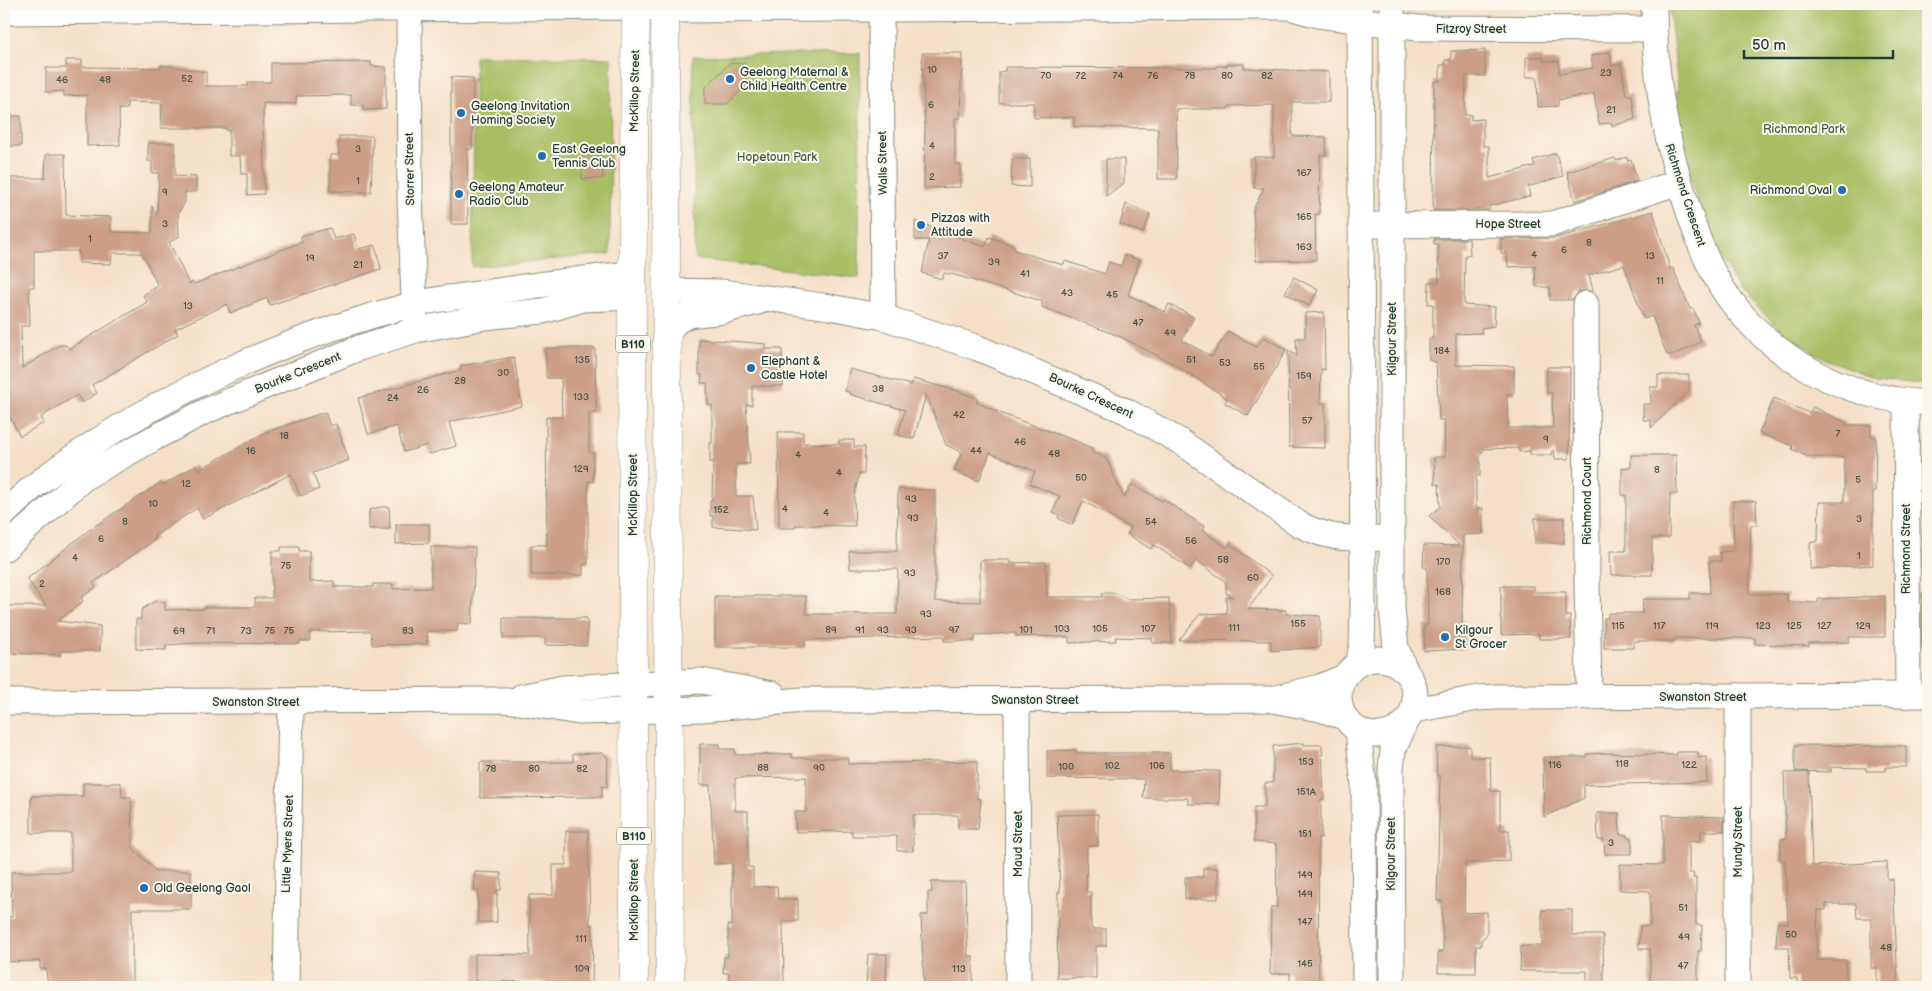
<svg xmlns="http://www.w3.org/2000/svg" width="1932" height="991" viewBox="0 0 1932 991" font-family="'Balsamiq Sans',sans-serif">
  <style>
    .green { fill: #a9be63; stroke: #647e4c }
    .building { fill: #cc9e85; fill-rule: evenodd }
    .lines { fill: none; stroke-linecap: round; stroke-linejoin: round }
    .minor-casing { stroke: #8a8e7e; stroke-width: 27 }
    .highway-casing { stroke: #8a8e7e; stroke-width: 29 }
    .minor { stroke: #fff; stroke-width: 25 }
    .highway { stroke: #fff; stroke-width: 28 }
    .poi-dot { fill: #1f6fb2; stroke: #fbf7ec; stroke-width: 2 }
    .labels { text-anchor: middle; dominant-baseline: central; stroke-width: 4; stroke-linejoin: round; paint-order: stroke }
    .number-label { font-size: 10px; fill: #4a5548 }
    .shield { fill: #fbf7ec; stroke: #61756b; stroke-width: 1 }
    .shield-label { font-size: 11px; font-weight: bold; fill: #1f3d34 }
    .street-label { font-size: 12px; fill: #1f3d34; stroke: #fbf7ec }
    .poi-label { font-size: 12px; fill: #1f3d34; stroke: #fbf7ec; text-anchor: start }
    .park-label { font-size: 12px; fill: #425d40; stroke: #fbf7ec }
  </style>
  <rect width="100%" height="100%" fill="#fbf7ec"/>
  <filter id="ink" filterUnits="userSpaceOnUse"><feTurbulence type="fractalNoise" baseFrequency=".02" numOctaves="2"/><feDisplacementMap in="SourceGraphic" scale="10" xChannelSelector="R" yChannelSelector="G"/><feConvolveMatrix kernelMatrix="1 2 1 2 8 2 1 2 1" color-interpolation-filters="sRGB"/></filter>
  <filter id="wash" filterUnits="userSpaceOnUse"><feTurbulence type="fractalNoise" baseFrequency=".0096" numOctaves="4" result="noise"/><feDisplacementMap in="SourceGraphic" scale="20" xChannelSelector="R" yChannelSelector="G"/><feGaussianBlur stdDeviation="1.12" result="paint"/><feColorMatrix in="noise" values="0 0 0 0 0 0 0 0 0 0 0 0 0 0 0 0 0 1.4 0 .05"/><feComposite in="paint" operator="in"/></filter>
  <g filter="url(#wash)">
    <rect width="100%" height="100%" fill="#f5e0c7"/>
    <!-- green -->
    <g class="green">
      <polygon points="1669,4 1928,4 1928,384 1875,378 1825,359 1783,332 1741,292 1717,252 1694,191 1673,118 1678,88"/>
      <polygon points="860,53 859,278 695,259 693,56"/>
      <polygon points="475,56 611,58 610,254 472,267"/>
      <polygon points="1928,435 1928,573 1918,567 1918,441"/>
      <polygon points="1928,587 1928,650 1918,643 1917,594"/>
    </g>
    <g id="blocks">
      <!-- building -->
      <g class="building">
        <polygon points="1485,50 1485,76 1466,76 1465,115 1471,115 1471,120 1483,119 1483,146 1489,146 1489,178 1535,166 1533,160 1556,153 1563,176 1528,187 1530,196 1489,206 1489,210 1433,210 1434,81 1440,81 1440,65 1445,65 1445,60 1451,60 1451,51"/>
        <polygon points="1610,52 1612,66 1621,64 1626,95 1632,95 1635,119 1612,126 1612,123 1599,124 1594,94 1558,100 1558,106 1538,107 1537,77 1526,77 1526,57 1543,57 1543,61 1559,61 1559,74 1593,68 1591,56"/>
        <polygon points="922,53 962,53 960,118 955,118 955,164 960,164 960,187 924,188 925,128"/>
        <polygon points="66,60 82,60 82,67 161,68 161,65 206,72 206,86 248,86 248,82 271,82 271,63 371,62 371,66 386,67 386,109 364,110 363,105 351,105 351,95 296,96 296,104 263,103 264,194 247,195 247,174 241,174 240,156 229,156 229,130 226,130 226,128 161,128 162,103 127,102 127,109 119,109 120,145 87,146 87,95 64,96 64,91 46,92 46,68 66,68"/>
        <polygon points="730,63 745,64 746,85 727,104 705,104 705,88"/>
        <polygon points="1227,64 1244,64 1244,68 1329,72 1329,102 1292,102 1292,136 1326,137 1326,155 1320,155 1319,215 1315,214 1316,260 1256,261 1253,210 1264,188 1254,188 1254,157 1274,157 1274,105 1229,106 1228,109 1176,109 1177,179 1158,179 1158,128 1074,127 1074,117 1034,118 1034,103 999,103 999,72 1005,71 1005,67 1182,68 1216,68 1216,66 1227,66"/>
        <polygon points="451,77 473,78 472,149 467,149 468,224 451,224"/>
        <rect x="4" y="116" width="17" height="30"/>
        <polygon points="339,136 373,136 371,192 330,191 330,155 339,155"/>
        <path d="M148,143h27v33l21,1v15h-11v10l-7,11 1,24 -10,5 20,42 3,-2 2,2 108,-42 -1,-6 29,-8 4,11 20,-5 4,15 17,-4 6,24 -111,36 -3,-7 -37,15 -3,-9 -52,25 3,5 -86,51 5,8 -15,10 -5,-8 -36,22 3,6 -24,13 -16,-30v-228h41l1,-24h19l1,61 45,2v15l41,1v-27l4,9 1,-1 2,-41h-7v-12h-4zM34,251h45v12l32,1 1,-11h30l16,33 -15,9 4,7 -78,47 -3,-4h-6l-38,23 -1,-42h9l-1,-39h5z"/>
        <polygon points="582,156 602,156 603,178 582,179"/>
        <polygon points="1627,157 1627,160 1631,159 1637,181 1575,201 1567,172 1615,158 1616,161"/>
        <polygon points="1012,159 1030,159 1030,187 1011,186"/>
        <polygon points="1106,159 1124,159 1124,183 1106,196"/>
        <polygon points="1126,204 1150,214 1143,233 1120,224"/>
        <polygon points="1653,211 1670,269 1673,268 1690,309 1693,308 1699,323 1694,325 1701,342 1673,355 1667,355 1652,316 1644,319 1624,265 1589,275 1593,291 1579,291 1573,300 1550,300 1550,287 1536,287 1535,266 1508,267 1507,253 1501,253 1501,239 1556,238"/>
        <polygon points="915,221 985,247 989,237 1015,246 1014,250 1063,265 1065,261 1105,274 1109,262 1121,266 1125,255 1140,260 1128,295 1165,312 1169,304 1194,317 1182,340 1212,357 1228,331 1256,347 1264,337 1286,350 1248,416 1225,403 1227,398 1172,363 1119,336 1042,307 1042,301 955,275 944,273 942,279 922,273 929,240 915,240"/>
        <polygon points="1434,239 1469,239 1470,255 1465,255 1464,305 1495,307 1494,326 1481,328 1482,333 1456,334 1456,365 1514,366 1514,394 1507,394 1508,428 1553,428 1552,393 1547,393 1547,367 1570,367 1569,459 1555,459 1554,451 1552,451 1551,455 1530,455 1530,451 1519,452 1519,448 1483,449 1483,452 1480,452 1480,476 1476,476 1476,508 1483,508 1483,534 1463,535 1462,624 1465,624 1465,649 1424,651 1424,625 1428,625 1427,567 1423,567 1424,545 1460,546 1429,516 1440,507 1439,484 1435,484 1434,457 1445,457 1444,420 1439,420 1436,362 1429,360 1429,338 1433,338 1433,304 1428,304 1429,282 1439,282 1438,244 1434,244"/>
        <polygon points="1294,277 1318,290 1309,306 1285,293"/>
        <polygon points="1324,312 1325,370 1321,369 1320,403 1325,403 1325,448 1289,447 1288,350 1297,356 1296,338 1305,338 1305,313"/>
        <polygon points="699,339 744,342 766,344 766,349 782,349 783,386 752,386 752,405 746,405 750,464 736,464 736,496 753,496 756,530 713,527 713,516 710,516 710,501 712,501 713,462 710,462 710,443 712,443 712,405 708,405 707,383 701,383 702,375 699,375"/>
        <polygon points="546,348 595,348 596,413 589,413 589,452 593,453 593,482 588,481 588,564 583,564 583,575 531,575 531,545 547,545 546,417 562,417 561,378 546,378"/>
        <polygon points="514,357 522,406 449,422 456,446 430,454 427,445 404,452 397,426 368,434 358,398 461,370 460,366"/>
        <polygon points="850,369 911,385 913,379 958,391 978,399 976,402 1005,415 1076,441 1093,449 1092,452 1106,458 1124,498 1132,484 1162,501 1163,499 1205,527 1202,530 1227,548 1230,544 1272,576 1248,609 1286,610 1286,614 1320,616 1320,647 1271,651 1271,641 1179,640 1200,614 1227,613 1226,597 1233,597 1226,593 1226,582 1196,560 1190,569 1154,545 1151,549 1127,534 1131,528 1083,501 1072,525 1058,518 1059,515 1053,512 1060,496 1030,484 1035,471 990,453 979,481 954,471 962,452 946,445 926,394 914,439 898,435 905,410 849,394 849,392 845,391"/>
        <polygon points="1658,375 1689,375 1689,391 1651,428 1651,420 1643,420 1643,404 1651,404 1650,387 1658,387"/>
        <polygon points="1774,398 1809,413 1813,407 1846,423 1845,425 1871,425 1871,436 1876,437 1875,492 1873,492 1873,565 1810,569 1810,543 1818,541 1819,502 1844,502 1844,457 1808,457 1792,449 1793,446 1759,433"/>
        <polygon points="325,412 330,426 336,424 349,460 313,473 319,489 300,496 291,474 203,519 197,508 154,536 156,539 93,583 96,587 81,598 83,601 58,621 100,626 100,651 60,651 60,655 4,653 4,606 46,606 27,579 89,530 161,482 163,485 196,465 199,470 264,433"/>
        <polygon points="778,432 803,432 803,443 839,444 839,440 854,440 854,447 865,447 864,474 859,474 854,498 855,526 795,525 795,528 779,528"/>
        <polygon points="1631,455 1676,455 1677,494 1670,494 1669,538 1652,538 1652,575 1611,575 1610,551 1626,551 1626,495 1622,495 1622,468 1631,467"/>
        <polygon points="898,489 935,490 935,601 980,602 980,560 1010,560 1010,563 1046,562 1047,597 1102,597 1102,593 1115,593 1128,599 1169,598 1172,643 1152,643 1152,638 1115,637 1116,641 1069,643 1069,637 1016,636 1016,633 975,635 975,641 944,641 944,636 908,637 805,640 805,647 715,647 715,596 806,596 806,614 897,614 898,569 850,569 849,551 897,551"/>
        <polygon points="1733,501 1756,501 1757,525 1751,525 1749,594 1787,594 1787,602 1818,603 1818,599 1885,596 1885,637 1849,637 1849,642 1809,643 1809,646 1755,644 1755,638 1675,638 1675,641 1634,641 1634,648 1604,648 1604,618 1608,618 1608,613 1642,613 1643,599 1690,599 1690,593 1710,593 1709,561 1721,561 1720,552 1734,551"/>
        <polygon points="380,507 389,507 390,529 369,529 369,510"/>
        <rect x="1535" y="518" width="29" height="25"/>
        <polygon points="396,524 429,524 429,543 396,544"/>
        <polygon points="281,547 299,547 299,551 309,551 309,582 334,581 334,587 373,587 373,584 393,584 393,589 431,588 431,547 475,547 472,624 458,623 457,631 427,631 427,644 372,645 371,631 310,632 310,641 299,641 300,644 198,643 166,645 166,650 136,649 136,619 141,619 141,610 155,601 165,602 165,610 204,609 204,607 255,607 255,598 272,598 272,551 281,551"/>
        <polygon points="1501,586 1534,586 1534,592 1566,592 1566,616 1570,616 1571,639 1539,639 1539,634 1501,635"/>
        <polygon points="503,618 587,618 587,646 545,645 545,638 503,638"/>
        <polygon points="1304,743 1304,745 1322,745 1324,799 1321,799 1321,838 1318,838 1319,987 1300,987 1299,982 1290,982 1290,973 1270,974 1271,907 1277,907 1276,844 1254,842 1254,807 1265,807 1265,783 1273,783 1273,746"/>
        <polygon points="700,744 720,744 720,749 735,749 735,755 792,754 792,758 848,758 848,764 977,761 977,799 981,799 978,829 958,829 958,815 913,815 913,851 897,851 897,836 852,836 852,831 796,832 795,812 806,812 806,777 735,778 735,811 748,811 748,867 753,867 753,887 777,886 778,899 798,899 798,921 783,921 784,983 729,984 729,973 723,973 724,957 728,957 728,925 732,925 732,863 714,864 710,785 700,785"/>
        <polygon points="1795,745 1906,746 1906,767 1886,767 1886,771 1866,771 1866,768 1831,767 1831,772 1795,771"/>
        <polygon points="1470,746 1470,757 1490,757 1491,791 1500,791 1500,830 1509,830 1509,861 1465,863 1464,913 1487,912 1487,935 1481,940 1481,946 1476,946 1476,973 1438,973 1438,952 1443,952 1442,901 1437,901 1440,776 1437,776 1436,747"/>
        <polygon points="1076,750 1076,753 1170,753 1170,770 1220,771 1219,804 1188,804 1188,798 1143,798 1144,779 1047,778 1047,751"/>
        <polygon points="1677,752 1698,752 1698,758 1706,757 1707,782 1584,785 1584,798 1544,817 1543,757 1587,757 1587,754 1610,753 1677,755"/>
        <polygon points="603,753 608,758 607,787 602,786 602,797 480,798 480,762 573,762 573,754"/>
        <polygon points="1809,772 1812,866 1887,862 1887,879 1893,879 1898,987 1877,987 1877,968 1871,968 1871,918 1857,918 1856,904 1826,904 1826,910 1818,910 1816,960 1846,960 1846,987 1797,987 1797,978 1790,978 1789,947 1776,947 1777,923 1788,923 1785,861 1780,861 1781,839 1786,839 1784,773"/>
        <polygon points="83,783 121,783 122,797 131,797 132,847 156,871 191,871 191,909 132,909 132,984 92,984 91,987 48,987 46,969 40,969 40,961 4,962 4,917 12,917 11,872 71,872 71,833 31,833 31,800 32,796 83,796"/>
        <polygon points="1597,813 1619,813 1620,835 1627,835 1627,838 1632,838 1632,854 1605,854 1604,840 1598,840"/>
        <polygon points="1098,814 1098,846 1087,846 1086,892 1091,892 1091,929 1106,929 1106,946 1096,946 1096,978 1057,978 1058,892 1060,892 1057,815"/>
        <polygon points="1663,815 1724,817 1724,831 1701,831 1701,841 1689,841 1689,873 1694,873 1693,878 1696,878 1696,925 1702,925 1701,951 1698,951 1698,987 1650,987 1650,949 1639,949 1640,926 1650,926 1650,891 1620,890 1620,864 1663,865"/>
        <polygon points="566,831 588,831 590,925 593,925 592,987 546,987 546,982 475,981 475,954 530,955 529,895 553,895 553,865 566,865"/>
        <polygon points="1203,868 1218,868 1218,899 1185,899 1185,877 1203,877"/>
        <polygon points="475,872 501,873 501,890 497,890 497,922 478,922 478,890 474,890"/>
        <polygon points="931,882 965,882 968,956 973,956 973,985 924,985 921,915 928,915 928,892 932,892"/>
        <polygon points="1542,910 1572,910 1572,935 1603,935 1604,987 1587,987 1587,971 1520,971 1521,946 1542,946"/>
        <polygon points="868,954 887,954 886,987 866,987"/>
      </g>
    </g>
  </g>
  <g filter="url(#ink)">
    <use href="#blocks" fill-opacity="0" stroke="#8a8e7e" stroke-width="1"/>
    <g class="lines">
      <defs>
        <g id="minor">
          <polyline points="1392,4 1392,608 1396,648 1406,672"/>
          <path d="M1654,4c0,64 9,125 28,186 11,36 23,73 44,104 47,67 121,105 202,109"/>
          <polyline points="409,8 410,199 415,321"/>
          <polyline points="881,9 883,317"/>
          <polyline points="4,12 636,7 665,10 1289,7 1318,15 1418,28 1654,29"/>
          <polyline points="1376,225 1552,224 1679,182"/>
          <path d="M668,291l54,1 108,15 53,10 95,31 148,63 55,31 118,82c34,18 57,14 93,14"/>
          <polyline points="1586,304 1587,582 1589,697"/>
          <polyline points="667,333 676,322 688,315 723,311 758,302"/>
          <polyline points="1906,402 1908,695"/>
          <path d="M4,514c11,-10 21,-21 33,-30 103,-81 247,-147 374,-179 22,-6 45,-8 67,-11 52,-8 102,-16 154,-20"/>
          <polyline points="4,549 85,477 154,438 206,411 263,387 359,348 416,330 485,317 543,311 583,299 632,297"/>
          <circle cx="1377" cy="697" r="38"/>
          <polyline points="1358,664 1362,646 1363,607 1360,4"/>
          <polyline points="1738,696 1738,987"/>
          <polyline points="521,697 563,688 701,681 773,694"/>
          <polyline points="1276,698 1320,687 1344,677"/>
          <polyline points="1017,700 1018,987"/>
          <polyline points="4,702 507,700 579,712 702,709 803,700 1268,699 1320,709 1344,717"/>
          <polyline points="1414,710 1478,698 1496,697 1928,695"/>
          <polyline points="1358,731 1364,785 1365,987"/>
          <polyline points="286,987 291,702"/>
          <polyline points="1392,987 1391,770 1393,750 1405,724"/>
        </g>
        <g id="highway">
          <polyline points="665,4 670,987"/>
          <polyline points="634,987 632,297 636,4"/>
        </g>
      </defs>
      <!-- minor casing -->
      <use href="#minor" class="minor-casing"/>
      <!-- highway casing -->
      <use href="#highway" class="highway-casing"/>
      <!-- minor -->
      <use href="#minor" class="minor"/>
      <!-- highway -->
      <use href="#highway" class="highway"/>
    </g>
  </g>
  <!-- markers -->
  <g class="poi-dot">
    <circle cx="730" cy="79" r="5"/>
    <circle cx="461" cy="113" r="5"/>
    <circle cx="542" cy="156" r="5"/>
    <circle cx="1842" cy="190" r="5"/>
    <circle cx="459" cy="194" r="5"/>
    <circle cx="921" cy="225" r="5"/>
    <circle cx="751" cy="368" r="5"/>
    <circle cx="1445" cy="637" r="5"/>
    <circle cx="144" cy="888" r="5"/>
  </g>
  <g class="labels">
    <!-- number labels -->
    <g class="number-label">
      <text x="932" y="70">10</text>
      <text x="1606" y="73">23</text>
      <text x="1046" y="76">70</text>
      <text x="1081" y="76">72</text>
      <text x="1118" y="76">74</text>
      <text x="1153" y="76">76</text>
      <text x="1190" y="76">78</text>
      <text x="1227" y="76">80</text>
      <text x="1267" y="76">82</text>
      <text x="187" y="79">52</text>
      <text x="62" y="80">46</text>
      <text x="105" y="80">48</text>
      <text x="931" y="105">6</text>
      <text x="1611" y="110">21</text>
      <text x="932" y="146">4</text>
      <text x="358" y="149">3</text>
      <text x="1304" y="173">167</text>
      <text x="932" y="177">2</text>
      <text x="358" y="181">1</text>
      <text x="165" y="192">9</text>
      <text x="1304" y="217">165</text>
      <text x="165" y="224">3</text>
      <text x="90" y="239">1</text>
      <text x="1589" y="243">8</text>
      <text x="1304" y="247">163</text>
      <text x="1564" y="250">6</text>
      <text x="1534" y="255">4</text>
      <text x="943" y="256">37</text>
      <text x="1650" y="256">13</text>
      <text x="310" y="258">19</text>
      <text x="994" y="262">39</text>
      <text x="358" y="265">21</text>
      <text x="1025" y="274">41</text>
      <text x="1660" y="281">11</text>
      <text x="1067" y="293">43</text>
      <text x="1112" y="295">45</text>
      <text x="188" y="306">13</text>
      <text x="1138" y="323">47</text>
      <text x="1170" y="333">49</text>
      <text x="1442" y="351">184</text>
      <text x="582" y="360">135</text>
      <text x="1191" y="360">51</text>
      <text x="1225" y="363">53</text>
      <text x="1259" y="367">55</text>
      <text x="503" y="373">30</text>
      <text x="1304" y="376">159</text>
      <text x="460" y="381">28</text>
      <text x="878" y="389">38</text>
      <text x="423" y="390">26</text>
      <text x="581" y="397">133</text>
      <text x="393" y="398">24</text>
      <text x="959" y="415">42</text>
      <text x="1307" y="421">57</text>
      <text x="1838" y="434">7</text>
      <text x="284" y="436">18</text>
      <text x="1546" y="439">9</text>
      <text x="1020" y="442">46</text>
      <text x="251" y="451">16</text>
      <text x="976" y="451">44</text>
      <text x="1054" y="454">48</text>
      <text x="798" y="455">4</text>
      <text x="581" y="469">129</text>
      <text x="1657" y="470">8</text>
      <text x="839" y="473">4</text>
      <text x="1081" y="478">50</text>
      <text x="1858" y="480">5</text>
      <text x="186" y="484">12</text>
      <text x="911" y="499">93</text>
      <text x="153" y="504">10</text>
      <text x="785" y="509">4</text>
      <text x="721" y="510">152</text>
      <text x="826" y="513">4</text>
      <text x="913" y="518">93</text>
      <text x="1859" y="519">3</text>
      <text x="125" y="522">8</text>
      <text x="1151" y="522">54</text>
      <text x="101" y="539">6</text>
      <text x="1191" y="541">56</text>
      <text x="1859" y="556">1</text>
      <text x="75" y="558">4</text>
      <text x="1223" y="560">58</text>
      <text x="1443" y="562">170</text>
      <text x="286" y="566">75</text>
      <text x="910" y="573">93</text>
      <text x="1253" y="578">60</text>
      <text x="42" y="584">2</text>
      <text x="1443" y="592">168</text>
      <text x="926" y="614">93</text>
      <text x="1298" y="624">155</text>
      <text x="1618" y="626">115</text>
      <text x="1659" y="626">117</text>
      <text x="1712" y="626">119</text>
      <text x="1763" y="626">123</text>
      <text x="1794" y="626">125</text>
      <text x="1824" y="626">127</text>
      <text x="1863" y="626">129</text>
      <text x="1234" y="628">111</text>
      <text x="1062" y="629">103</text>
      <text x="1100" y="629">105</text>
      <text x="1148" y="629">107</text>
      <text x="831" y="630">89</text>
      <text x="860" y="630">91</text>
      <text x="883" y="630">93</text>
      <text x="911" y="630">93</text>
      <text x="954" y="630">97</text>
      <text x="1026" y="630">101</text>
      <text x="179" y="631">69</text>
      <text x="211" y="631">71</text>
      <text x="246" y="631">73</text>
      <text x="270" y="631">75</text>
      <text x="289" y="631">75</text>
      <text x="408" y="631">83</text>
      <text x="1306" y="762">153</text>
      <text x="1622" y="764">118</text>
      <text x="1555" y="765">116</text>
      <text x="1689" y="765">122</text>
      <text x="1112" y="766">102</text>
      <text x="1157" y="766">106</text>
      <text x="1066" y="767">100</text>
      <text x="763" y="768">88</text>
      <text x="819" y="768">90</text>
      <text x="491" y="769">78</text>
      <text x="534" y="769">80</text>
      <text x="582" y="769">82</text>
      <text x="1306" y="792">151A</text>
      <text x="1305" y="834">151</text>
      <text x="1611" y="843">3</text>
      <text x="1305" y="875">149</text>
      <text x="1305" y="894">149</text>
      <text x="1683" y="908">51</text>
      <text x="1305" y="922">147</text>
      <text x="1791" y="935">50</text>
      <text x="1684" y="937">49</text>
      <text x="581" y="939">111</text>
      <text x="1886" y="948">48</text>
      <text x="1305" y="964">145</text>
      <text x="1683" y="966">47</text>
      <text x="582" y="969">109</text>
      <text x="959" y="969">113</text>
    </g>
    <!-- shield labels -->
    <g class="shield">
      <rect x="615.5" y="335.5" width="35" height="17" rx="4"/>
      <rect x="616.5" y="827.5" width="35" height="17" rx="4"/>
    </g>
    <g class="shield-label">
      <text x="633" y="344">B110</text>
      <text x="634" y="836">B110</text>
    </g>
    <!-- street labels -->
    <g class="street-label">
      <text x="1471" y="29">Fitzroy Street</text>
      <text transform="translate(635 91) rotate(-89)">McKillop Street</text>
      <text transform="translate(883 163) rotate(-91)">Walls Street</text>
      <text transform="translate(410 169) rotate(-91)">Storrer Street</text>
      <text transform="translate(1685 195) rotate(72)">Richmond Crescent</text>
      <text x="1508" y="224">Hope Street</text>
      <text transform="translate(1392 339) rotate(-90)">Kilgour Street</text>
      <text transform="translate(298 373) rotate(-22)">Bourke Crescent</text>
      <text transform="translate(1091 396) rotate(25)">Bourke Crescent</text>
      <text transform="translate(633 495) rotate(-90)">McKillop Street</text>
      <text transform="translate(1587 501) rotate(-90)">Richmond Court</text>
      <text transform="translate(1906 549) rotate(-90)">Richmond Street</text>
      <text x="1703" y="697">Swanston Street</text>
      <text x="1035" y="700">Swanston Street</text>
      <text x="256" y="702">Swanston Street</text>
      <text transform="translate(1738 842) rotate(-90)">Mundy Street</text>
      <text transform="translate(288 844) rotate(-88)">Little Myers Street</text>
      <text transform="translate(1018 844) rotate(-90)">Maud Street</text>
      <text transform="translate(1391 854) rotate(-90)">Kilgour Street</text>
      <text transform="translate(634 900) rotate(-90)">McKillop Street</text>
    </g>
    <!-- poi labels -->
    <g class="poi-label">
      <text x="740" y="72">Geelong Maternal &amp;<tspan x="740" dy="14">Child Health Centre</tspan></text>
      <text x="471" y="106">Geelong Invitation<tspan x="471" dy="14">Homing Society</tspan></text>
      <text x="552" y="149">East Geelong<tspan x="552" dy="14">Tennis Club</tspan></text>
      <text x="469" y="187">Geelong Amateur<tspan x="469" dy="14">Radio Club</tspan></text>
      <text x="1832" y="190" text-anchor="end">Richmond Oval</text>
      <text x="931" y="218">Pizzas with<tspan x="931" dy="14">Attitude</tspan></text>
      <text x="761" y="361">Elephant &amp;<tspan x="761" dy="14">Castle Hotel</tspan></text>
      <text x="1455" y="630">Kilgour<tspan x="1455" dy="14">St Grocer</tspan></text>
      <text x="154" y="888">Old Geelong Gaol</text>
    </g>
    <!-- park labels -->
    <g class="park-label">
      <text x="1804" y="129">Richmond Park</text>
      <text x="777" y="157">Hopetoun Park</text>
    </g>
  </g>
  <!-- margin -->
  <rect width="1932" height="991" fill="none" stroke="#fbf7ec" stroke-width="20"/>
  <!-- scale -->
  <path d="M1744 50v8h149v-8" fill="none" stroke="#1f3d34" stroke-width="2.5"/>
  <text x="1752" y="50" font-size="15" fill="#1f3d34" stroke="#fbf7ec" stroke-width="4" paint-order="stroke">50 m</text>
</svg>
